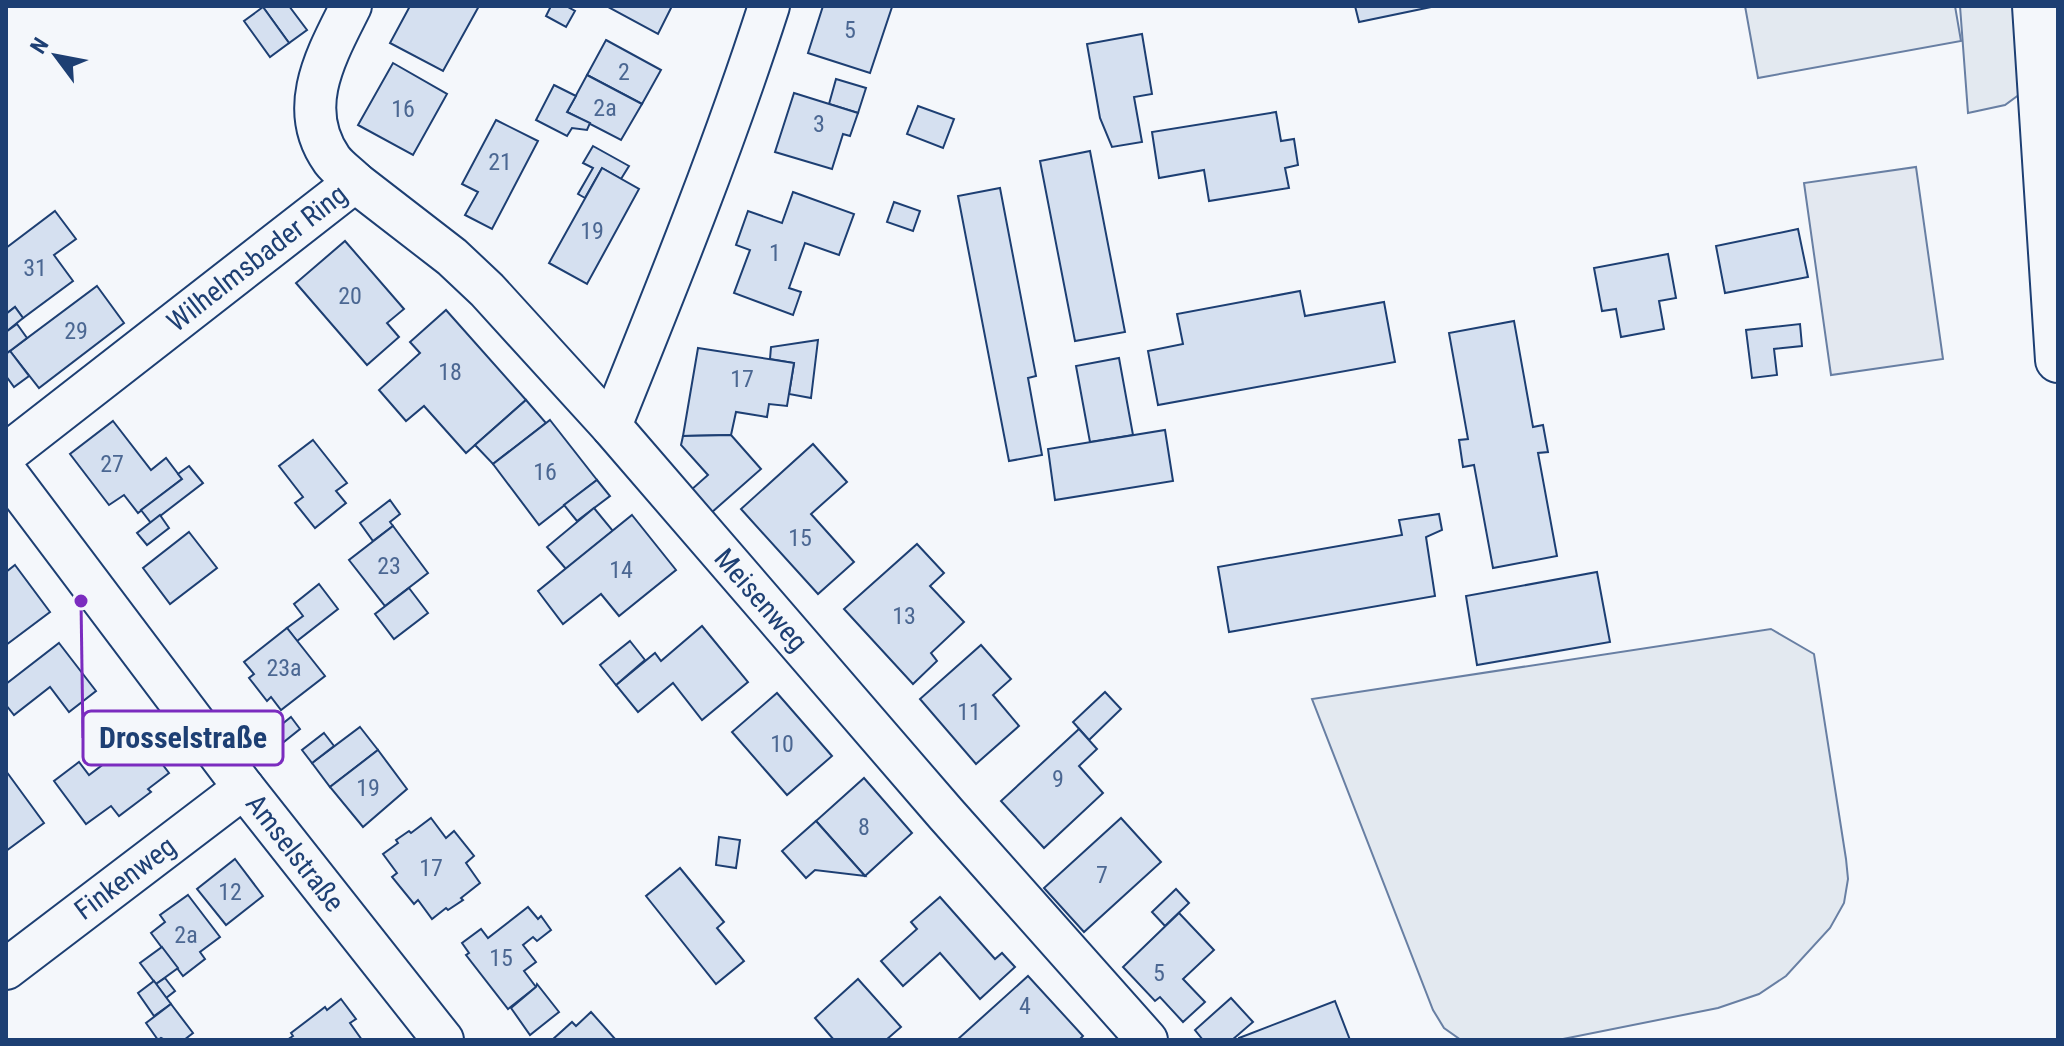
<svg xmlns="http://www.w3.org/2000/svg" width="2064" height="1046" viewBox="0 0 2064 1046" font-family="'Roboto Condensed',sans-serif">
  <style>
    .green { fill: #e3e9f0; stroke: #687fa3; stroke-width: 2 }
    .parking { fill: #e3e8f0; stroke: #687fa3; stroke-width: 2 }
    .building { fill: #d5e0f0; stroke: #1d3f73; stroke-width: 2 }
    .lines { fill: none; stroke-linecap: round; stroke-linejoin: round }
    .minor-casing { stroke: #1d3f73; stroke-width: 44 }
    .major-casing { stroke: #1d3f73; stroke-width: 48 }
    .minor { stroke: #f4f7fb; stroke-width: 40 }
    .major { stroke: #f4f7fb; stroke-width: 44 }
    .labels { text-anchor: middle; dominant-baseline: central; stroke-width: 6; stroke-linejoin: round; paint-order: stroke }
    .number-label { font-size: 24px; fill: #4b6792 }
    .street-label { font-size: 28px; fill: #1d3f73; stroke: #f4f7fb }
    .leader { fill: none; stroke: #7b2cbf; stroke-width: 3 }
    .callout-dot { fill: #7b2cbf; stroke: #f4f7fb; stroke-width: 3 }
    .callout { fill: #f4f7fb; stroke: #7b2cbf; stroke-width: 3 }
    .callout-label { font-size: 30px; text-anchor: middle; font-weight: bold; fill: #1d3f73 }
  </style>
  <rect width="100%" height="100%" fill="#f4f7fb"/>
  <!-- green -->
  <g class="green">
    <polygon points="1745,6 1955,6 1961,41 1758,78"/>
    <polygon points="1960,6 2014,6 2020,94 2005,105 1968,113"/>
    <polygon points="1771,629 1814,654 1846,859 1848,879 1844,903 1830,928 1786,976 1759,994 1718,1008 1558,1040 1461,1040 1444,1028 1433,1010 1312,699"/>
  </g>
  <!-- parking -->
  <polygon class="parking" points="1916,167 1943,359 1831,375 1804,183"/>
  <!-- building -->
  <g class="building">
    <polygon points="264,6 289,6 307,30 289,43 263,7"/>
    <polygon points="410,6 479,6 443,71 390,43"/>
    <polygon points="551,6 566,6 575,11 566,27 546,16"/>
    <polygon points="608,6 672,6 658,34 608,7"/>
    <polygon points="823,6 892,7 870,73 808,53"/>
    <polygon points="1355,6 1436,6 1359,22"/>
    <polygon points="263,7 289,43 270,57 244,21"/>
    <polygon points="1142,34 1152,94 1134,97 1142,142 1112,147 1100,118 1087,44"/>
    <polygon points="606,40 661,70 642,104 587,75"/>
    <polygon points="393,63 447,94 413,155 358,125"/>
    <polygon points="587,75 642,104 621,140 567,112"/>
    <polygon points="836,79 866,88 858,113 829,104"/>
    <polygon points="554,85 576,96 567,112 590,123 587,130 572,128 567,136 536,120"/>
    <polygon points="794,93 858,113 850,136 843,134 832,169 775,152"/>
    <polygon points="918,106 954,119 943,148 907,134"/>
    <polygon points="1276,112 1281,141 1294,139 1298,165 1285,168 1289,188 1209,201 1204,170 1159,178 1152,132"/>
    <polygon points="496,120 538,141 492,229 465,215 478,192 462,184"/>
    <polygon points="593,146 629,166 621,179 602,168 585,198 578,194 593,168 583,163"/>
    <polygon points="1090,151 1125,332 1075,341 1040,161"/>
    <polygon points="602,168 639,189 587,284 549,263"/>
    <polygon points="1000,188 1036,376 1028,378 1042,455 1009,461 958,196"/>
    <polygon points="793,192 854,214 839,255 805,243 789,288 801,292 793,315 734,293 750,250 736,245 748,211 782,223"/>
    <polygon points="894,202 920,211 913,231 887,222"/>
    <polygon points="55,211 76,239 54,255 73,281 23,318 15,307 6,314 6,248"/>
    <polygon points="1798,229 1808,277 1725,293 1716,246"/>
    <polygon points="345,241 404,309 387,323 399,337 367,365 296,283"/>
    <polygon points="1668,254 1676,298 1659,301 1664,329 1621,337 1616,309 1602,311 1594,268"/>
    <polygon points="97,286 124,323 39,388 10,351"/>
    <polygon points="1300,291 1305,316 1384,302 1395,362 1158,405 1148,351 1183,344 1177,314"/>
    <polygon points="15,307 23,318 6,332 6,314"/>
    <polygon points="446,310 526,400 466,453 424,406 406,421 379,390 420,353 410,342"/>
    <polygon points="1514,321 1533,427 1543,425 1548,452 1538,453 1557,556 1493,568 1474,465 1463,467 1459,440 1468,439 1449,333"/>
    <polygon points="17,324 27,338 6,354 6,332"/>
    <polygon points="1800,324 1802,346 1774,349 1777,375 1752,378 1746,330"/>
    <polygon points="818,340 811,398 789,394 794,363 770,359 771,347"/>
    <polygon points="698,348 794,363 787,406 769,404 767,417 736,412 731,435 683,436"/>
    <polygon points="10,351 29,376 14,387 6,376 6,354"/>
    <polygon points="1119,358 1133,435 1090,442 1076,366"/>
    <polygon points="526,400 546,423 493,464 475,445"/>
    <polygon points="550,420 597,480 539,525 493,464"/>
    <polygon points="113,421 151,470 166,458 182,479 138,513 124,495 109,505 70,454"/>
    <polygon points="1165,430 1173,481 1055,500 1048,449"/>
    <polygon points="731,435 761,469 711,513 691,490 708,475 681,445 683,436"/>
    <polygon points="313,440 347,483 336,491 346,503 315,528 295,503 303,497 279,466"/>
    <polygon points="813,444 847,482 811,514 854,562 818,594 741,509"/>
    <polygon points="189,466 203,483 151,523 141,510 182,479 178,474"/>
    <polygon points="597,480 610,496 577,521 564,505"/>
    <polygon points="390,500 400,514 390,522 393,526 373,541 360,523"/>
    <polygon points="594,508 613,531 566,569 547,547"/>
    <polygon points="1439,514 1442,530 1426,537 1435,596 1229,632 1218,567 1402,535 1399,520"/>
    <polygon points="160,515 169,528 147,545 137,533"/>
    <polygon points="632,515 676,570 619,616 601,594 563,624 538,591"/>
    <polygon points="393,526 428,573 385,606 349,560"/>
    <polygon points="189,532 217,568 170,604 143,568"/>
    <polygon points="917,544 944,573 930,586 964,622 931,653 937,661 913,684 844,609"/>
    <polygon points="15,565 50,612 6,645 6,572"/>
    <polygon points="1597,572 1610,642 1477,665 1466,596"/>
    <polygon points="319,584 338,609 297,641 287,628 303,616 294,604"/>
    <polygon points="409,588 428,613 394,639 375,614"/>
    <polygon points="702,626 748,682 702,720 673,683 638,712 616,685 655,653 661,661"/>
    <polygon points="287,628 325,676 281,710 271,697 267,701 249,678 254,674 244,662"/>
    <polygon points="630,641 645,660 616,685 600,665"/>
    <polygon points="59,643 96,691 69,712 50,687 14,715 6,705 6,684"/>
    <polygon points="981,645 1011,679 993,695 1019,726 976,764 920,699"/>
    <polygon points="1105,692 1121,709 1089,740 1073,722"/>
    <polygon points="777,693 832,756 787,795 732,732"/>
    <polygon points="291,717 300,729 280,745 271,733"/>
    <polygon points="360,727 378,750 330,787 312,763"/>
    <polygon points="1079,729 1097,749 1079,766 1103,793 1044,848 1001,801"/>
    <polygon points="324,733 334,746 312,763 302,750"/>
    <polygon points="141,736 169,773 148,789 151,792 119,816 111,806 86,824 54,781 79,762 89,775"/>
    <polygon points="378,750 407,789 363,827 330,787"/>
    <polygon points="6,771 44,823 6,851"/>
    <polygon points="864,778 912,833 865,876 816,821"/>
    <polygon points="431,818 446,838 454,831 474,856 466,863 480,883 461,898 463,900 448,910 446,908 432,919 418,900 414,904 392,877 397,873 383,854 398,843 396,840 409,831 411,833"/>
    <polygon points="1121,818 1161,862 1084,932 1044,888"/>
    <polygon points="816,821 865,876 815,870 806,878 782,851"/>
    <polygon points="719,837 740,840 736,868 716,865"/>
    <polygon points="235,859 263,896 226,925 197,889"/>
    <polygon points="680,868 724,922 717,928 744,961 716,984 646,896"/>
    <polygon points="1176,889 1189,903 1165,926 1152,912"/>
    <polygon points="188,895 220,937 200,952 205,959 183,976 151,933 165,922 160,915"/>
    <polygon points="940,897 995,959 1002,953 1015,967 980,999 940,953 903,986 881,961 917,929 911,922"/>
    <polygon points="528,907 538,919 541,916 551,930 537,941 533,937 523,945 536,962 524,971 536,987 508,1009 466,955 469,953 462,943 481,929 488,938"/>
    <polygon points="1179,913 1214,950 1183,979 1205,1002 1183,1022 1160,997 1155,1001 1123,967"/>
    <polygon points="162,947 178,968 156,984 140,963"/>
    <polygon points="1028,976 1083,1036 1079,1040 957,1040"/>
    <polygon points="165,978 175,991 166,998 156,984"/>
    <polygon points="858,979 901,1027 886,1040 834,1040 815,1018"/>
    <polygon points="154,981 171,1004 154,1016 138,993"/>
    <polygon points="537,984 559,1012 530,1035 511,1008 536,987"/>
    <polygon points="1231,998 1253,1022 1232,1040 1203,1040 1195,1030"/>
    <polygon points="341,999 356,1019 350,1023 362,1040 287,1040 293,1036 291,1033 325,1007 327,1010"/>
    <polygon points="1335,1001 1350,1040 1239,1040 1239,1038"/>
    <polygon points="171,1004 193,1033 184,1040 165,1040 161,1038 158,1040 146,1023"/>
    <polygon points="591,1012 616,1040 552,1040 572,1022 576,1026"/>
  </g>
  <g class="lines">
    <defs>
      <g id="minor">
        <polyline points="355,182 452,257 487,290 611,426 946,814 1147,1040"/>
        <path d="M611,426c56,-139 112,-277 158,-420"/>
        <path d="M6,454l349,-272c-7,-7 -17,-14 -23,-22 -37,-52 -5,-106 19,-154"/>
        <polyline points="6,472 244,788 443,1040"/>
        <polyline points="6,969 244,788"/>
      </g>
      <polyline id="major" points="2035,6 2058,360"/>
    </defs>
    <!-- minor casing -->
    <use href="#minor" class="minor-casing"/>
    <!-- major casing -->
    <use href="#major" class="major-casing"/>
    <!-- minor -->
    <use href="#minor" class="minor"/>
    <!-- major -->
    <use href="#major" class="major"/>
  </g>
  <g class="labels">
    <!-- number labels -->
    <g class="number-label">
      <text x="850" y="30">5</text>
      <text x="624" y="72">2</text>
      <text x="605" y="108">2a</text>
      <text x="403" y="109">16</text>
      <text x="819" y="124">3</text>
      <text x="500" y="162">21</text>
      <text x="592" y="231">19</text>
      <text x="775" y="253">1</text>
      <text x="35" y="268">31</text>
      <text x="350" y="296">20</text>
      <text x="76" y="331">29</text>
      <text x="450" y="372">18</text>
      <text x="742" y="379">17</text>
      <text x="112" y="464">27</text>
      <text x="545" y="472">16</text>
      <text x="800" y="538">15</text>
      <text x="389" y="566">23</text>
      <text x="621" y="570">14</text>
      <text x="904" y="616">13</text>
      <text x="284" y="668">23a</text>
      <text x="969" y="712">11</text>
      <text x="782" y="744">10</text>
      <text x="1058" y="779">9</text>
      <text x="368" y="788">19</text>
      <text x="864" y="827">8</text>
      <text x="431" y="868">17</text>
      <text x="1102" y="875">7</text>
      <text x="230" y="892">12</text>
      <text x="186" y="935">2a</text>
      <text x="501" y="958">15</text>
      <text x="1159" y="973">5</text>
      <text x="1025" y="1006">4</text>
    </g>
    <!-- street labels -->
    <g class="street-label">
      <text transform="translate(257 258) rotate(-38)">Wilhelmsbader Ring</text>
      <text transform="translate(761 600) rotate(49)">Meisenweg</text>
      <text transform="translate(295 853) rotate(52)">Amselstraße</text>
      <text transform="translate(125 878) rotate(-37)">Finkenweg</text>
    </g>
  </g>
  <!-- callouts -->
  <path class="leader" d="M81 601L83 738"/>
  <circle class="callout-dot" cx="81" cy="601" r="8"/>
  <rect class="callout" x="83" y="711" width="200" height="54" rx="8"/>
  <g class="callout-label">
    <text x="183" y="748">Drosselstraße</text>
  </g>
  <!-- border -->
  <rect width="2064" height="1046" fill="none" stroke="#1d3f73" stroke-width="16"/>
  <!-- north arrow -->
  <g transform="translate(56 56) rotate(302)" stroke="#f4f7fb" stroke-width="6" paint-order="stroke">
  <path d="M0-6L14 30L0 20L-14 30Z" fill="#1d3f73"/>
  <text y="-12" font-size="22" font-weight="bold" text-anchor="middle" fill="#1d3f73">N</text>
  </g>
</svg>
